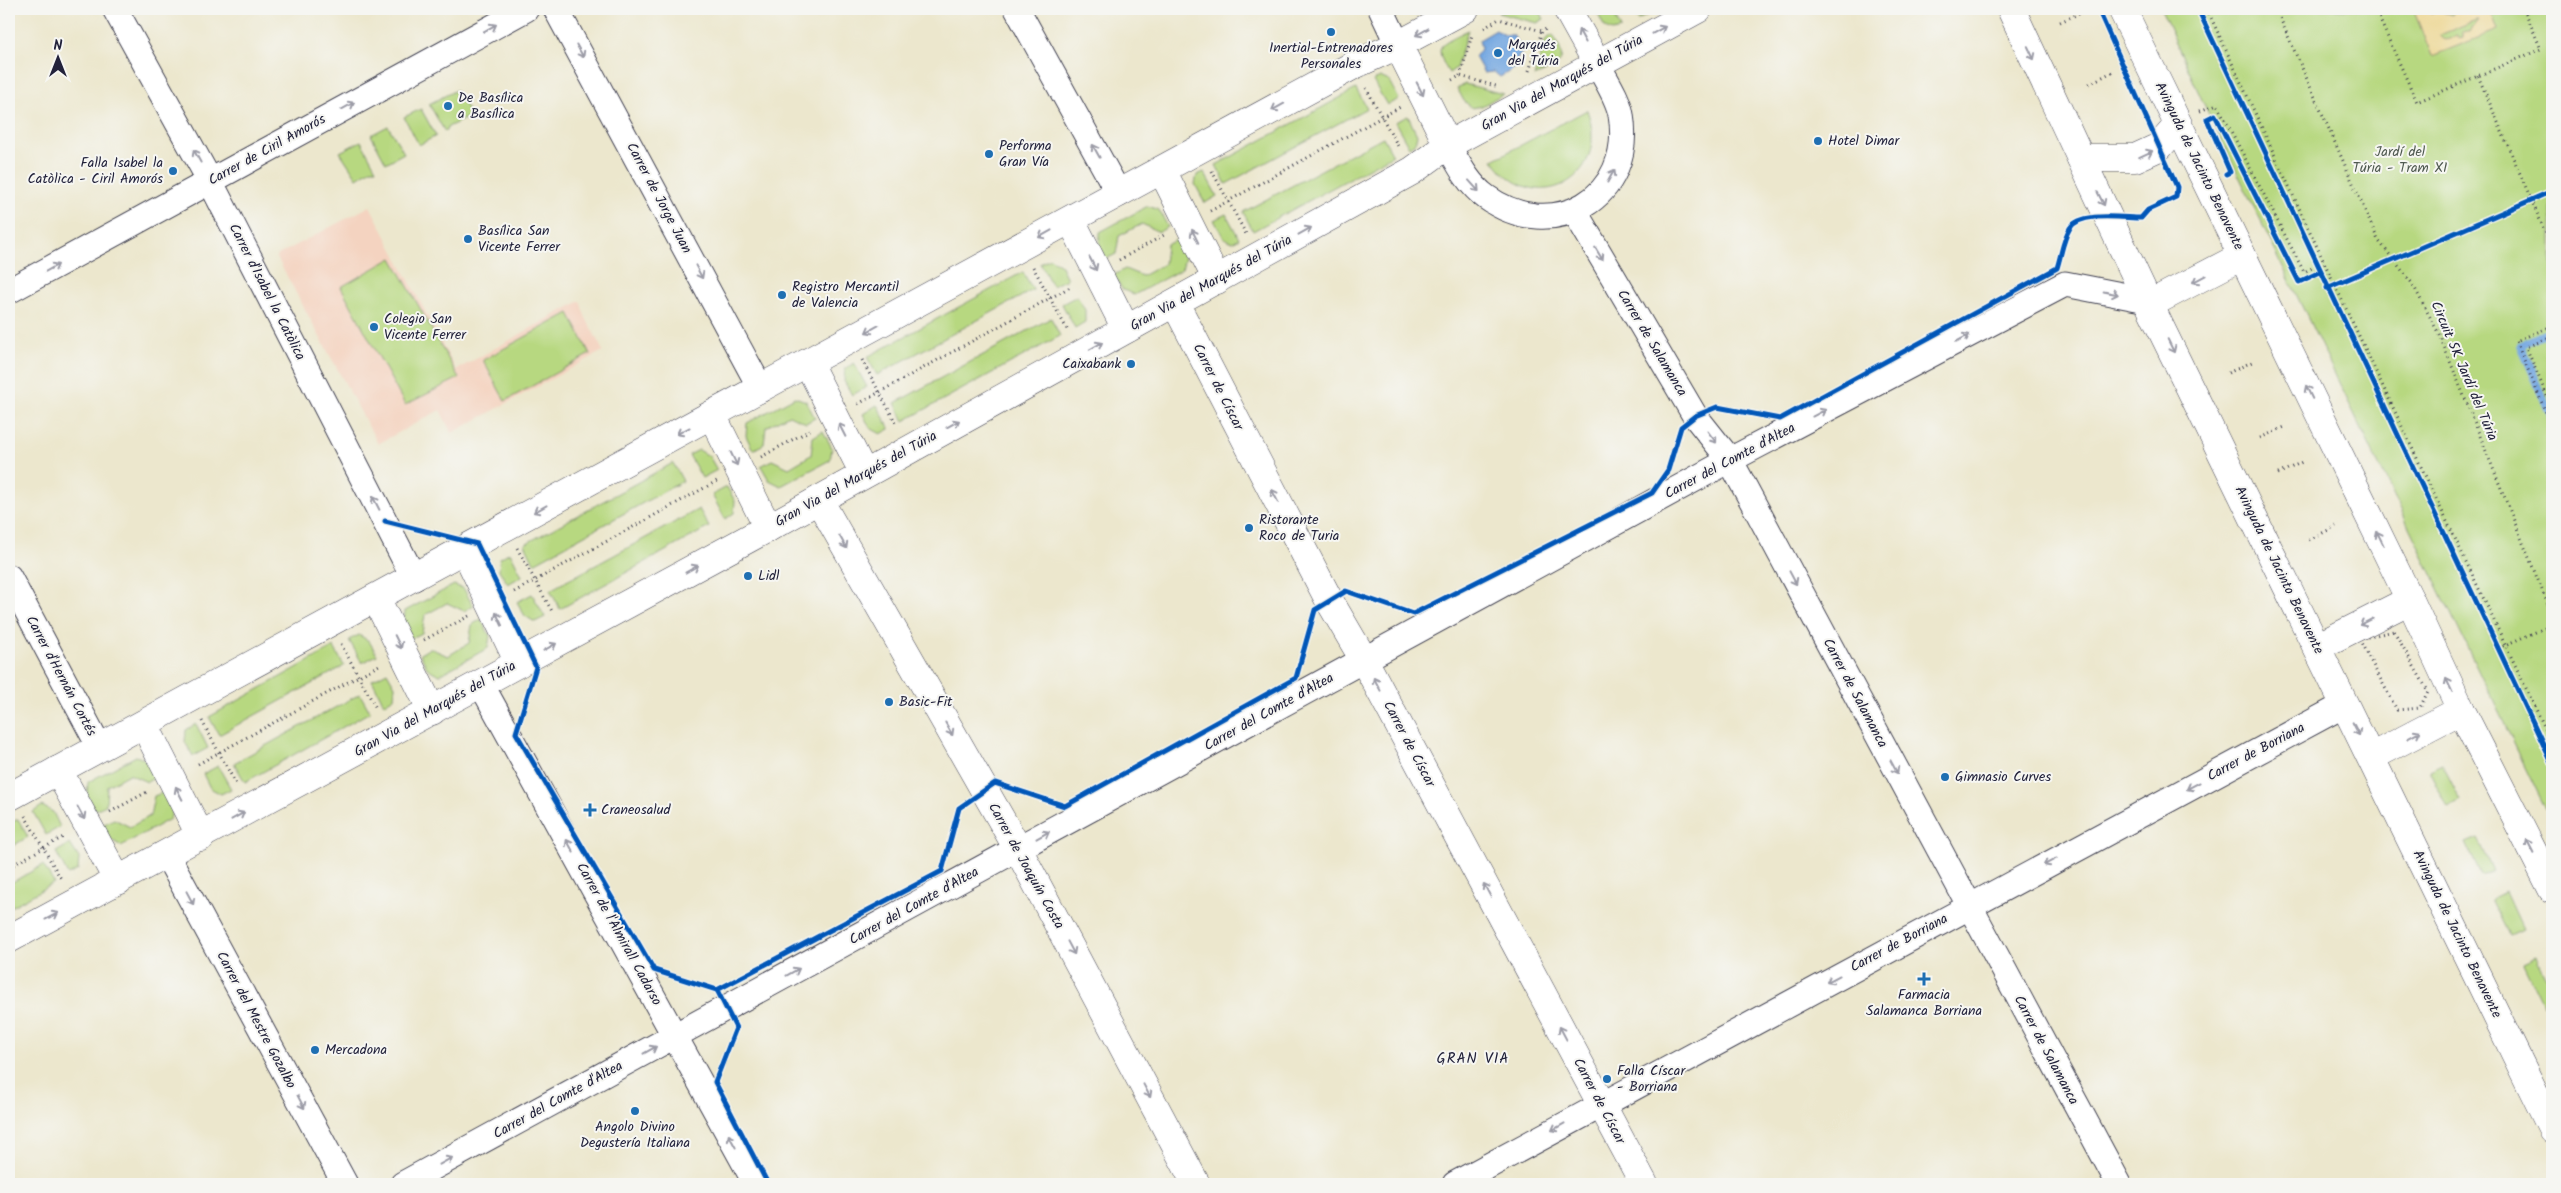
<svg xmlns="http://www.w3.org/2000/svg" width="2561" height="1193" viewBox="0 0 2561 1193" font-family="Kalam,sans-serif">
  <style>
    .built { fill: #f4d3c0 }
    .green { fill: #b7d880; stroke: #6c7d5e }
    .sand { fill: #eeda9e; stroke: #887e6c; fill-rule: evenodd }
    .water { fill: #76a8e1; stroke: #4c658e }
    .lines { fill: none; stroke-linecap: round; stroke-linejoin: round }
    .stream { stroke: #76a8e1; stroke-width: 8 }
    .minor-casing { stroke: #404051; stroke-width: 27 }
    .tertiary-casing { stroke: #404051; stroke-width: 29 }
    .primary-casing { stroke: #404051; stroke-width: 29 }
    .path { stroke: #404051; stroke-width: 3; stroke-dasharray: 1 4; stroke-linecap: butt }
    .minor { stroke: #fff; stroke-width: 25 }
    .tertiary { stroke: #fff; stroke-width: 28 }
    .primary { stroke: #fff; stroke-width: 28 }
    .cycleway-casing { stroke: #f6f6f2; stroke-width: 8 }
    .cycleway { stroke: #0057b8; stroke-width: 5 }
    .oneway { stroke: #9c9ca7 }
    .poi-dot { fill: #1f6fb2; stroke: #f6f6f2; stroke-width: 2 }
    .labels { text-anchor: middle; dominant-baseline: central; stroke-width: 4; stroke-linejoin: round; paint-order: stroke }
    .poi-label { font-size: 14px; fill: #22223b; stroke: #f6f6f2; text-anchor: start }
    .street-label { font-size: 14px; fill: #22223b; stroke: #f6f6f2 }
    .park-label { font-size: 14px; fill: #4f5950; stroke: #f6f6f2 }
    .neighbourhood-label { font-size: 15px; letter-spacing: 1px; fill: #22223b; stroke: #f6f6f2 }
  </style>
  <rect width="100%" height="100%" fill="#f6f6f2"/>
  <filter id="ink" filterUnits="userSpaceOnUse"><feTurbulence type="fractalNoise" baseFrequency=".02" numOctaves="2"/><feDisplacementMap in="SourceGraphic" scale="10" xChannelSelector="R" yChannelSelector="G"/><feConvolveMatrix kernelMatrix="1 2 1 2 8 2 1 2 1" color-interpolation-filters="sRGB"/></filter>
  <filter id="wash" filterUnits="userSpaceOnUse"><feTurbulence type="fractalNoise" baseFrequency=".0096" numOctaves="4" result="noise"/><feDisplacementMap in="SourceGraphic" scale="20" xChannelSelector="R" yChannelSelector="G"/><feGaussianBlur stdDeviation="1.12" result="paint"/><feColorMatrix in="noise" values="0 0 0 0 0 0 0 0 0 0 0 0 0 0 0 0 0 1.4 0 .05"/><feComposite in="paint" operator="in"/></filter>
  <g filter="url(#wash)">
    <rect width="100%" height="100%" fill="#ece7cd"/>
    <!-- built -->
    <polygon class="built" points="370,206 456,370 580,301 585,316 603,351 452,433 440,410 378,444 276,256"/>
    <!-- green -->
    <g class="green">
      <polygon points="1506,9 1539,9 1544,19 1537,23 1498,13"/>
      <polygon points="1598,9 1611,9 1621,29 1612,31 1605,28 1596,10"/>
      <polygon points="1632,9 1659,9 1638,20"/>
      <polygon points="2161,9 2552,9 2552,822 2202,100"/>
      <path d="M1468,30l-12,38 -7,5c-18,-30 -7,-29 19,-43z"/>
      <path d="M1553,35c17,29 7,28 -19,42l12,-38z"/>
      <polygon points="1380,77 1389,81 1399,99 1387,105 1373,81"/>
      <polygon points="1465,84 1503,94 1482,106 1472,108 1464,101 1457,88"/>
      <polygon points="1356,89 1367,108 1226,184 1216,165"/>
      <polygon points="456,90 471,116 448,127 445,132 429,104"/>
      <polygon points="421,109 436,136 419,145 404,117"/>
      <path d="M1587,110c26,70 -55,110 -94,50z"/>
      <polygon points="1408,116 1417,135 1415,143 1409,147 1395,122"/>
      <polygon points="388,126 404,153 386,163 371,135"/>
      <polygon points="1383,137 1393,155 1253,231 1243,212"/>
      <polygon points="361,141 376,169 371,169 357,178 340,152"/>
      <polygon points="1204,172 1217,196 1205,203 1195,184 1197,175"/>
      <polygon points="1148,206 1159,210 1168,227 1159,232 1142,224 1119,236 1116,254 1106,259 1099,245 1100,232"/>
      <polygon points="1226,214 1239,238 1233,242 1224,238 1214,220"/>
      <polygon points="1176,240 1185,257 1182,269 1134,295 1122,289 1114,275 1125,269 1142,276 1164,264 1166,245"/>
      <polygon points="392,258 459,378 405,405 341,287"/>
      <polygon points="1050,258 1060,264 1067,279 1052,286 1040,263"/>
      <polygon points="1023,272 1033,290 877,375 867,357"/>
      <polygon points="1077,296 1085,310 1085,322 1075,328 1062,304"/>
      <polygon points="569,313 590,354 505,401 483,360"/>
      <polygon points="1051,318 1060,336 904,421 895,403"/>
      <polygon points="854,363 867,387 852,395 844,381 845,369"/>
      <polygon points="795,397 806,401 815,418 806,423 789,415 766,427 764,444 753,450 746,436 747,423"/>
      <polygon points="877,405 890,429 881,434 870,428 863,414"/>
      <polygon points="823,431 832,448 830,460 781,486 769,480 761,466 772,460 789,468 811,455 813,437"/>
      <polygon points="699,450 709,456 717,470 702,478 689,455"/>
      <polygon points="673,463 683,481 534,563 525,544"/>
      <polygon points="727,487 735,501 734,513 725,519 712,495"/>
      <polygon points="699,509 709,527 560,609 550,590"/>
      <polygon points="510,552 522,576 508,584 499,570 500,558"/>
      <polygon points="454,585 464,589 473,606 464,611 447,603 425,615 422,633 412,638 404,624 405,611"/>
      <polygon points="532,594 545,617 535,622 525,616 517,602"/>
      <polygon points="481,619 490,636 488,648 439,675 427,668 420,654 430,648 448,656 469,643 472,625"/>
      <polygon points="359,635 369,641 377,655 362,663 349,640"/>
      <polygon points="334,647 344,666 219,735 209,717"/>
      <polygon points="387,672 395,686 394,698 384,704 372,680"/>
      <polygon points="360,694 370,712 245,782 234,763"/>
      <polygon points="196,724 208,748 193,756 185,742 186,730"/>
      <polygon points="136,756 147,760 156,777 147,782 129,774 107,786 106,805 95,810 87,795 88,782"/>
      <polygon points="2442,764 2461,801 2448,808 2429,770"/>
      <polygon points="218,766 231,789 221,794 210,788 203,774"/>
      <polygon points="164,792 173,808 170,819 121,846 110,839 102,825 114,819 130,827 150,816 154,796"/>
      <polygon points="42,806 53,812 60,827 46,835 33,812"/>
      <polygon points="18,819 28,837 9,848 9,824"/>
      <polygon points="2478,838 2493,871 2481,876 2466,843"/>
      <polygon points="70,844 79,858 78,870 68,875 56,852"/>
      <polygon points="43,865 54,883 9,908 9,884"/>
      <polygon points="2505,892 2522,929 2509,935 2491,899"/>
      <polygon points="2536,957 2552,991 2552,1000 2543,1005 2523,963"/>
    </g>
    <!-- sand -->
    <path class="sand" d="M2413,9h15l3,5 4,-2 -1,-3 18,6 3,-6 12,2 23,-2 8,21 -66,26zM2476,20h2l-8,11h-7v6l-4,1 -2,-3c-7,3 -11,9 -17,0z"/>
    <!-- water -->
    <polygon class="water" points="1496,30 1504,35 1513,35 1523,51 1517,59 1517,67 1500,77 1494,72 1484,73 1475,57 1481,49 1479,40"/>
    <g class="lines">
      <!-- stream -->
      <polyline class="stream" points="2552,331 2521,345 2552,418"/>
    </g>
  </g>
  <g filter="url(#ink)">
    <g class="lines">
      <defs>
        <g id="minor">
          <polyline points="115,9 210,181 414,578"/>
          <polyline points="556,9 761,389"/>
          <polyline points="1017,9 1119,194"/>
          <polyline points="1381,9 1398,45"/>
          <path d="M1448,145c10,18 20,39 38,52 67,48 149,1 135,-82 -3,-18 -16,-36 -24,-52"/>
          <polyline points="1575,212 1695,416 1730,460 2119,1184"/>
          <polyline points="9,291 526,9"/>
          <polyline points="9,577 100,748"/>
          <polyline points="481,684 756,1184"/>
          <polyline points="167,855 345,1184"/>
          <polyline points="403,1184 1730,460 2065,284 2147,300"/>
          <polyline points="1455,1184 2344,705"/>
        </g>
        <g id="tertiary">
          <polyline points="1175,303 1329,600 1364,660 1644,1184"/>
          <polyline points="819,500 1018,849 1196,1184"/>
        </g>
        <g id="primary">
          <polyline points="1567,9 1597,63"/>
          <polyline points="2011,9 2147,300 2552,1129"/>
          <polyline points="2122,9 2410,600 2461,710 2552,889"/>
          <polyline points="1398,45 1448,145"/>
          <polyline points="2081,158 2135,158 2159,147 2178,125"/>
          <polyline points="1162,170 1217,280"/>
          <polyline points="1071,220 1126,329"/>
          <polyline points="2150,304 2242,256"/>
          <polyline points="808,363 864,474"/>
          <polyline points="712,415 768,528"/>
          <polyline points="465,550 519,663"/>
          <polyline points="376,598 432,711"/>
          <polyline points="2317,647 2410,600"/>
          <polyline points="144,724 201,837"/>
          <polyline points="2371,757 2461,710"/>
          <polyline points="58,770 118,881"/>
          <polyline points="9,797 1354,65 1398,45 1465,9"/>
          <polyline points="9,939 768,528 1412,171 1448,145 1698,9"/>
        </g>
      </defs>
      <!-- minor casing -->
      <use href="#minor" class="minor-casing"/>
      <!-- tertiary casing -->
      <use href="#tertiary" class="tertiary-casing"/>
      <!-- primary casing -->
      <use href="#primary" class="primary-casing"/>
      <!-- path -->
      <g class="path">
        <polyline points="2207,9 2324,262 2552,743"/>
        <polyline points="2276,9 2378,240 2412,283 2439,334 2552,615"/>
        <polyline points="2375,9 2417,102 2541,49 2524,9"/>
        <polyline points="2060,22 2085,11"/>
        <polyline points="1484,28 1499,19 1542,31"/>
        <polyline points="1529,71 1542,31 1548,28"/>
        <polyline points="1460,76 1472,35"/>
        <polyline points="2478,76 2552,248"/>
        <polyline points="1452,80 1460,76 1499,87"/>
        <polyline points="2089,84 2114,71"/>
        <polyline points="1366,88 1399,148"/>
        <polyline points="2200,111 2217,104 2304,272 2324,262"/>
        <polyline points="1212,171 1246,234"/>
        <polyline points="1210,211 1402,106"/>
        <polyline points="1119,260 1166,234"/>
        <polyline points="1033,267 1068,331"/>
        <polyline points="2552,326 2516,341 2552,427"/>
        <polyline points="2552,337 2526,347 2552,408"/>
        <polyline points="862,360 897,425"/>
        <polyline points="2228,373 2254,361"/>
        <polyline points="858,404 1072,286"/>
        <polyline points="2260,438 2287,426"/>
        <polyline points="761,457 812,429"/>
        <polyline points="2278,474 2304,461"/>
        <polyline points="2309,540 2336,526"/>
        <polyline points="517,548 553,613"/>
        <polyline points="514,592 717,481"/>
        <polygon points="2394,631 2428,691 2420,708 2397,710 2359,639"/>
        <polyline points="424,640 469,616"/>
        <polyline points="341,644 376,708"/>
        <polyline points="2498,648 2552,625"/>
        <polyline points="202,721 237,786"/>
        <polyline points="198,764 381,664"/>
        <polyline points="110,812 149,791"/>
        <polyline points="25,816 61,879"/>
        <polyline points="9,867 65,836"/>
      </g>
      <!-- minor -->
      <use href="#minor" class="minor"/>
      <!-- tertiary -->
      <use href="#tertiary" class="tertiary"/>
      <!-- primary -->
      <use href="#primary" class="primary"/>
      <defs>
        <g id="cycleway">
          <polyline points="2198,9 2552,763"/>
          <polyline points="2226,174 2230,172 2207,119 2215,115 2299,282 2320,272"/>
          <polyline points="2327,288 2552,191"/>
          <path d="M385,521l92,23 59,123 -20,66 138,237 63,20 225,-119 17,-63 36,-25 70,23 231,-128 19,-68 31,-19 67,23 239,-121 16,-23 13,-43 14,-11 22,-9 63,12 277,-151c4,-12 6,-29 13,-40 11,-17 53,-10 71,-10l7,-8 28,-13 1,-10 -79,-178"/>
          <polyline points="717,990 736,1028 715,1082 768,1184"/>
        </g>
      </defs>
      <!-- cycleway casing -->
      <use href="#cycleway" class="cycleway-casing"/>
      <!-- cycleway -->
      <use href="#cycleway" class="cycleway"/>
    </g>
    <!-- one-way arrows -->
    <defs><path id="oneway-shaft" d="M-6 0H5M1.5-3L5.5 0L1.5 3" fill="none" stroke-width="1.6" stroke-linecap="round" stroke-linejoin="round" transform="scale(1.25)"/></defs>
    <g class="oneway">
      <use href="#oneway-shaft" transform="translate(490 28) rotate(-29)"/>
      <use href="#oneway-shaft" transform="translate(1659 30) rotate(-29)"/>
      <use href="#oneway-shaft" transform="translate(1422 32) rotate(151)"/>
      <use href="#oneway-shaft" transform="translate(1582 36) rotate(-119)"/>
      <use href="#oneway-shaft" transform="translate(580 51) rotate(61)"/>
      <use href="#oneway-shaft" transform="translate(2031 53) rotate(65)"/>
      <use href="#oneway-shaft" transform="translate(1420 89) rotate(63)"/>
      <use href="#oneway-shaft" transform="translate(348 106) rotate(-29)"/>
      <use href="#oneway-shaft" transform="translate(1278 107) rotate(151)"/>
      <use href="#oneway-shaft" transform="translate(1096 151) rotate(-119)"/>
      <use href="#oneway-shaft" transform="translate(2146 154) rotate(-25)"/>
      <use href="#oneway-shaft" transform="translate(197 156) rotate(-119)"/>
      <use href="#oneway-shaft" transform="translate(1611 176) rotate(-61)"/>
      <use href="#oneway-shaft" transform="translate(1474 186) rotate(48)"/>
      <use href="#oneway-shaft" transform="translate(2101 199) rotate(63)"/>
      <use href="#oneway-shaft" transform="translate(1305 231) rotate(-29)"/>
      <use href="#oneway-shaft" transform="translate(1045 234) rotate(151)"/>
      <use href="#oneway-shaft" transform="translate(1195 236) rotate(-116)"/>
      <use href="#oneway-shaft" transform="translate(1599 254) rotate(59)"/>
      <use href="#oneway-shaft" transform="translate(1093 264) rotate(63)"/>
      <use href="#oneway-shaft" transform="translate(52 268) rotate(-29)"/>
      <use href="#oneway-shaft" transform="translate(699 272) rotate(62)"/>
      <use href="#oneway-shaft" transform="translate(2199 279) rotate(152)"/>
      <use href="#oneway-shaft" transform="translate(2111 293) rotate(11)"/>
      <use href="#oneway-shaft" transform="translate(872 329) rotate(151)"/>
      <use href="#oneway-shaft" transform="translate(1963 338) rotate(-28)"/>
      <use href="#oneway-shaft" transform="translate(1096 346) rotate(-29)"/>
      <use href="#oneway-shaft" transform="translate(2171 346) rotate(64)"/>
      <use href="#oneway-shaft" transform="translate(2309 392) rotate(-116)"/>
      <use href="#oneway-shaft" transform="translate(1819 413) rotate(-28)"/>
      <use href="#oneway-shaft" transform="translate(953 424) rotate(-29)"/>
      <use href="#oneway-shaft" transform="translate(842 430) rotate(-117)"/>
      <use href="#oneway-shaft" transform="translate(683 431) rotate(152)"/>
      <use href="#oneway-shaft" transform="translate(1712 437) rotate(53)"/>
      <use href="#oneway-shaft" transform="translate(734 459) rotate(64)"/>
      <use href="#oneway-shaft" transform="translate(1275 496) rotate(-117)"/>
      <use href="#oneway-shaft" transform="translate(376 503) rotate(-117)"/>
      <use href="#oneway-shaft" transform="translate(540 509) rotate(151)"/>
      <use href="#oneway-shaft" transform="translate(2380 538) rotate(-116)"/>
      <use href="#oneway-shaft" transform="translate(843 542) rotate(61)"/>
      <use href="#oneway-shaft" transform="translate(692 569) rotate(-29)"/>
      <use href="#oneway-shaft" transform="translate(1793 578) rotate(62)"/>
      <use href="#oneway-shaft" transform="translate(499 619) rotate(-115)"/>
      <use href="#oneway-shaft" transform="translate(2366 622) rotate(153)"/>
      <use href="#oneway-shaft" transform="translate(398 642) rotate(64)"/>
      <use href="#oneway-shaft" transform="translate(550 647) rotate(-29)"/>
      <use href="#oneway-shaft" transform="translate(1377 684) rotate(-118)"/>
      <use href="#oneway-shaft" transform="translate(2449 685) rotate(-115)"/>
      <use href="#oneway-shaft" transform="translate(949 729) rotate(61)"/>
      <use href="#oneway-shaft" transform="translate(2356 729) rotate(63)"/>
      <use href="#oneway-shaft" transform="translate(2414 735) rotate(-28)"/>
      <use href="#oneway-shaft" transform="translate(1894 767) rotate(62)"/>
      <use href="#oneway-shaft" transform="translate(2193 786) rotate(152)"/>
      <use href="#oneway-shaft" transform="translate(179 793) rotate(-117)"/>
      <use href="#oneway-shaft" transform="translate(81 813) rotate(61)"/>
      <use href="#oneway-shaft" transform="translate(238 816) rotate(-29)"/>
      <use href="#oneway-shaft" transform="translate(1043 835) rotate(-29)"/>
      <use href="#oneway-shaft" transform="translate(570 846) rotate(-119)"/>
      <use href="#oneway-shaft" transform="translate(2530 846) rotate(-117)"/>
      <use href="#oneway-shaft" transform="translate(2050 862) rotate(152)"/>
      <use href="#oneway-shaft" transform="translate(1487 890) rotate(-118)"/>
      <use href="#oneway-shaft" transform="translate(190 898) rotate(62)"/>
      <use href="#oneway-shaft" transform="translate(52 916) rotate(-28)"/>
      <use href="#oneway-shaft" transform="translate(1071 948) rotate(62)"/>
      <use href="#oneway-shaft" transform="translate(793 972) rotate(-29)"/>
      <use href="#oneway-shaft" transform="translate(1833 979) rotate(152)"/>
      <use href="#oneway-shaft" transform="translate(1563 1033) rotate(-118)"/>
      <use href="#oneway-shaft" transform="translate(650 1050) rotate(-29)"/>
      <use href="#oneway-shaft" transform="translate(1147 1091) rotate(62)"/>
      <use href="#oneway-shaft" transform="translate(301 1102) rotate(62)"/>
      <use href="#oneway-shaft" transform="translate(1558 1127) rotate(151)"/>
      <use href="#oneway-shaft" transform="translate(732 1141) rotate(-119)"/>
      <use href="#oneway-shaft" transform="translate(446 1161) rotate(-29)"/>
    </g>
  </g>
  <!-- markers -->
  <g class="poi-dot">
    <circle cx="1331" cy="32" r="5"/>
    <circle cx="1498" cy="53" r="5"/>
    <circle cx="448" cy="106" r="5"/>
    <circle cx="1818" cy="141" r="5"/>
    <circle cx="989" cy="154" r="5"/>
    <circle cx="173" cy="171" r="5"/>
    <circle cx="468" cy="239" r="5"/>
    <circle cx="782" cy="295" r="5"/>
    <circle cx="374" cy="327" r="5"/>
    <circle cx="1131" cy="364" r="5"/>
    <circle cx="1249" cy="528" r="5"/>
    <circle cx="748" cy="576" r="5"/>
    <circle cx="889" cy="702" r="5"/>
    <circle cx="1945" cy="777" r="5"/>
    <path d="M587.5 802.5h5v5h5v5h-5v5h-5v-5h-5v-5h5z"/>
    <path d="M1921.5 971.5h5v5h5v5h-5v5h-5v-5h-5v-5h5z"/>
    <circle cx="315" cy="1050" r="5"/>
    <circle cx="1607" cy="1079" r="5"/>
    <circle cx="635" cy="1111" r="5"/>
  </g>
  <g class="labels">
    <!-- poi labels -->
    <g class="poi-label">
      <text x="1508" y="45">Marqués<tspan x="1508" dy="16">del Túria</tspan></text>
      <text x="1331" y="48" text-anchor="middle">Inertial-Entrenadores<tspan x="1331" dy="16">Personales</tspan></text>
      <text x="458" y="98">De Basílica<tspan x="458" dy="16">a Basílica</tspan></text>
      <text x="1828" y="141">Hotel Dimar</text>
      <text x="999" y="146">Performa<tspan x="999" dy="16">Gran Vía</tspan></text>
      <text x="163" y="163" text-anchor="end">Falla Isabel la<tspan x="163" dy="16">Catòlica - Ciril Amorós</tspan></text>
      <text x="478" y="231">Basílica San<tspan x="478" dy="16">Vicente Ferrer</tspan></text>
      <text x="792" y="287">Registro Mercantil<tspan x="792" dy="16">de Valencia</tspan></text>
      <text x="384" y="319">Colegio San<tspan x="384" dy="16">Vicente Ferrer</tspan></text>
      <text x="1121" y="364" text-anchor="end">Caixabank</text>
      <text x="1259" y="520">Ristorante<tspan x="1259" dy="16">Roco de Turia</tspan></text>
      <text x="758" y="576">Lidl</text>
      <text x="899" y="702">Basic-Fit</text>
      <text x="1955" y="777">Gimnasio Curves</text>
      <text x="601" y="810">Craneosalud</text>
      <text x="1924" y="995" text-anchor="middle">Farmacia<tspan x="1924" dy="16">Salamanca Borriana</tspan></text>
      <text x="325" y="1050">Mercadona</text>
      <text x="1617" y="1071">Falla Císcar<tspan x="1617" dy="16">- Borriana</tspan></text>
      <text x="635" y="1127" text-anchor="middle">Angolo Divino<tspan x="635" dy="16">Degustería Italiana</tspan></text>
    </g>
    <!-- street labels -->
    <g class="street-label">
      <text transform="translate(1562 83) rotate(-29)">Gran Via del Marqués del Túria</text>
      <text transform="translate(267 150) rotate(-29)">Carrer de Ciril Amorós</text>
      <text transform="translate(2199 166) rotate(64)">Avinguda de Jacinto Benavente</text>
      <text transform="translate(659 198) rotate(62)">Carrer de Jorge Juan</text>
      <text transform="translate(1211 283) rotate(-29)">Gran Via del Marqués del Túria</text>
      <text transform="translate(267 292) rotate(63)">Carrer d'Isabel la Catòlica</text>
      <text transform="translate(1652 343) rotate(59)">Carrer de Salamanca</text>
      <text transform="translate(2464 371) rotate(67)">Circuit 5K Jardí del Túria</text>
      <text transform="translate(1218 387) rotate(63)">Carrer de Císcar</text>
      <text transform="translate(1730 461) rotate(-28)">Carrer del Comte d'Altea</text>
      <text transform="translate(856 479) rotate(-29)">Gran Via del Marqués del Túria</text>
      <text transform="translate(2279 570) rotate(64)">Avinguda de Jacinto Benavente</text>
      <text transform="translate(61 676) rotate(62)">Carrer d'Hernán Cortés</text>
      <text transform="translate(1855 693) rotate(62)">Carrer de Salamanca</text>
      <text transform="translate(435 709) rotate(-29)">Gran Via del Marqués del Túria</text>
      <text transform="translate(1269 712) rotate(-29)">Carrer del Comte d'Altea</text>
      <text transform="translate(1409 744) rotate(62)">Carrer de Císcar</text>
      <text transform="translate(2256 752) rotate(-28)">Carrer de Borriana</text>
      <text transform="translate(1026 866) rotate(61)">Carrer de Joaquín Costa</text>
      <text transform="translate(914 906) rotate(-29)">Carrer del Comte d'Altea</text>
      <text transform="translate(619 934) rotate(61)">Carrer de l'Almirall Cadarso</text>
      <text transform="translate(2457 934) rotate(64)">Avinguda de Jacinto Benavente</text>
      <text transform="translate(1899 943) rotate(-28)">Carrer de Borriana</text>
      <text transform="translate(256 1020) rotate(62)">Carrer del Mestre Gozalbo</text>
      <text transform="translate(2046 1050) rotate(62)">Carrer de Salamanca</text>
      <text transform="translate(558 1100) rotate(-29)">Carrer del Comte d'Altea</text>
      <text transform="translate(1599 1101) rotate(62)">Carrer de Císcar</text>
    </g>
    <!-- park labels -->
    <g class="park-label">
      <text x="2400" y="152">Jardí del<tspan x="2400" dy="16">Túria - Tram XI</tspan></text>
    </g>
    <!-- neighbourhood labels -->
    <g class="neighbourhood-label">
      <text x="1473" y="1059">GRAN VIA</text>
    </g>
  </g>
  <!-- margin -->
  <rect width="2561" height="1193" fill="none" stroke="#f6f6f2" stroke-width="30"/>
  <!-- north arrow -->
  <g transform="translate(58 58)" stroke="#f6f6f2" stroke-width="4" paint-order="stroke">
  <path d="M0-4L9 19L0 12L-9 19Z" fill="#22223b"/>
  <text y="-8" font-size="14" font-weight="bold" text-anchor="middle" fill="#22223b">N</text>
  </g>
</svg>
